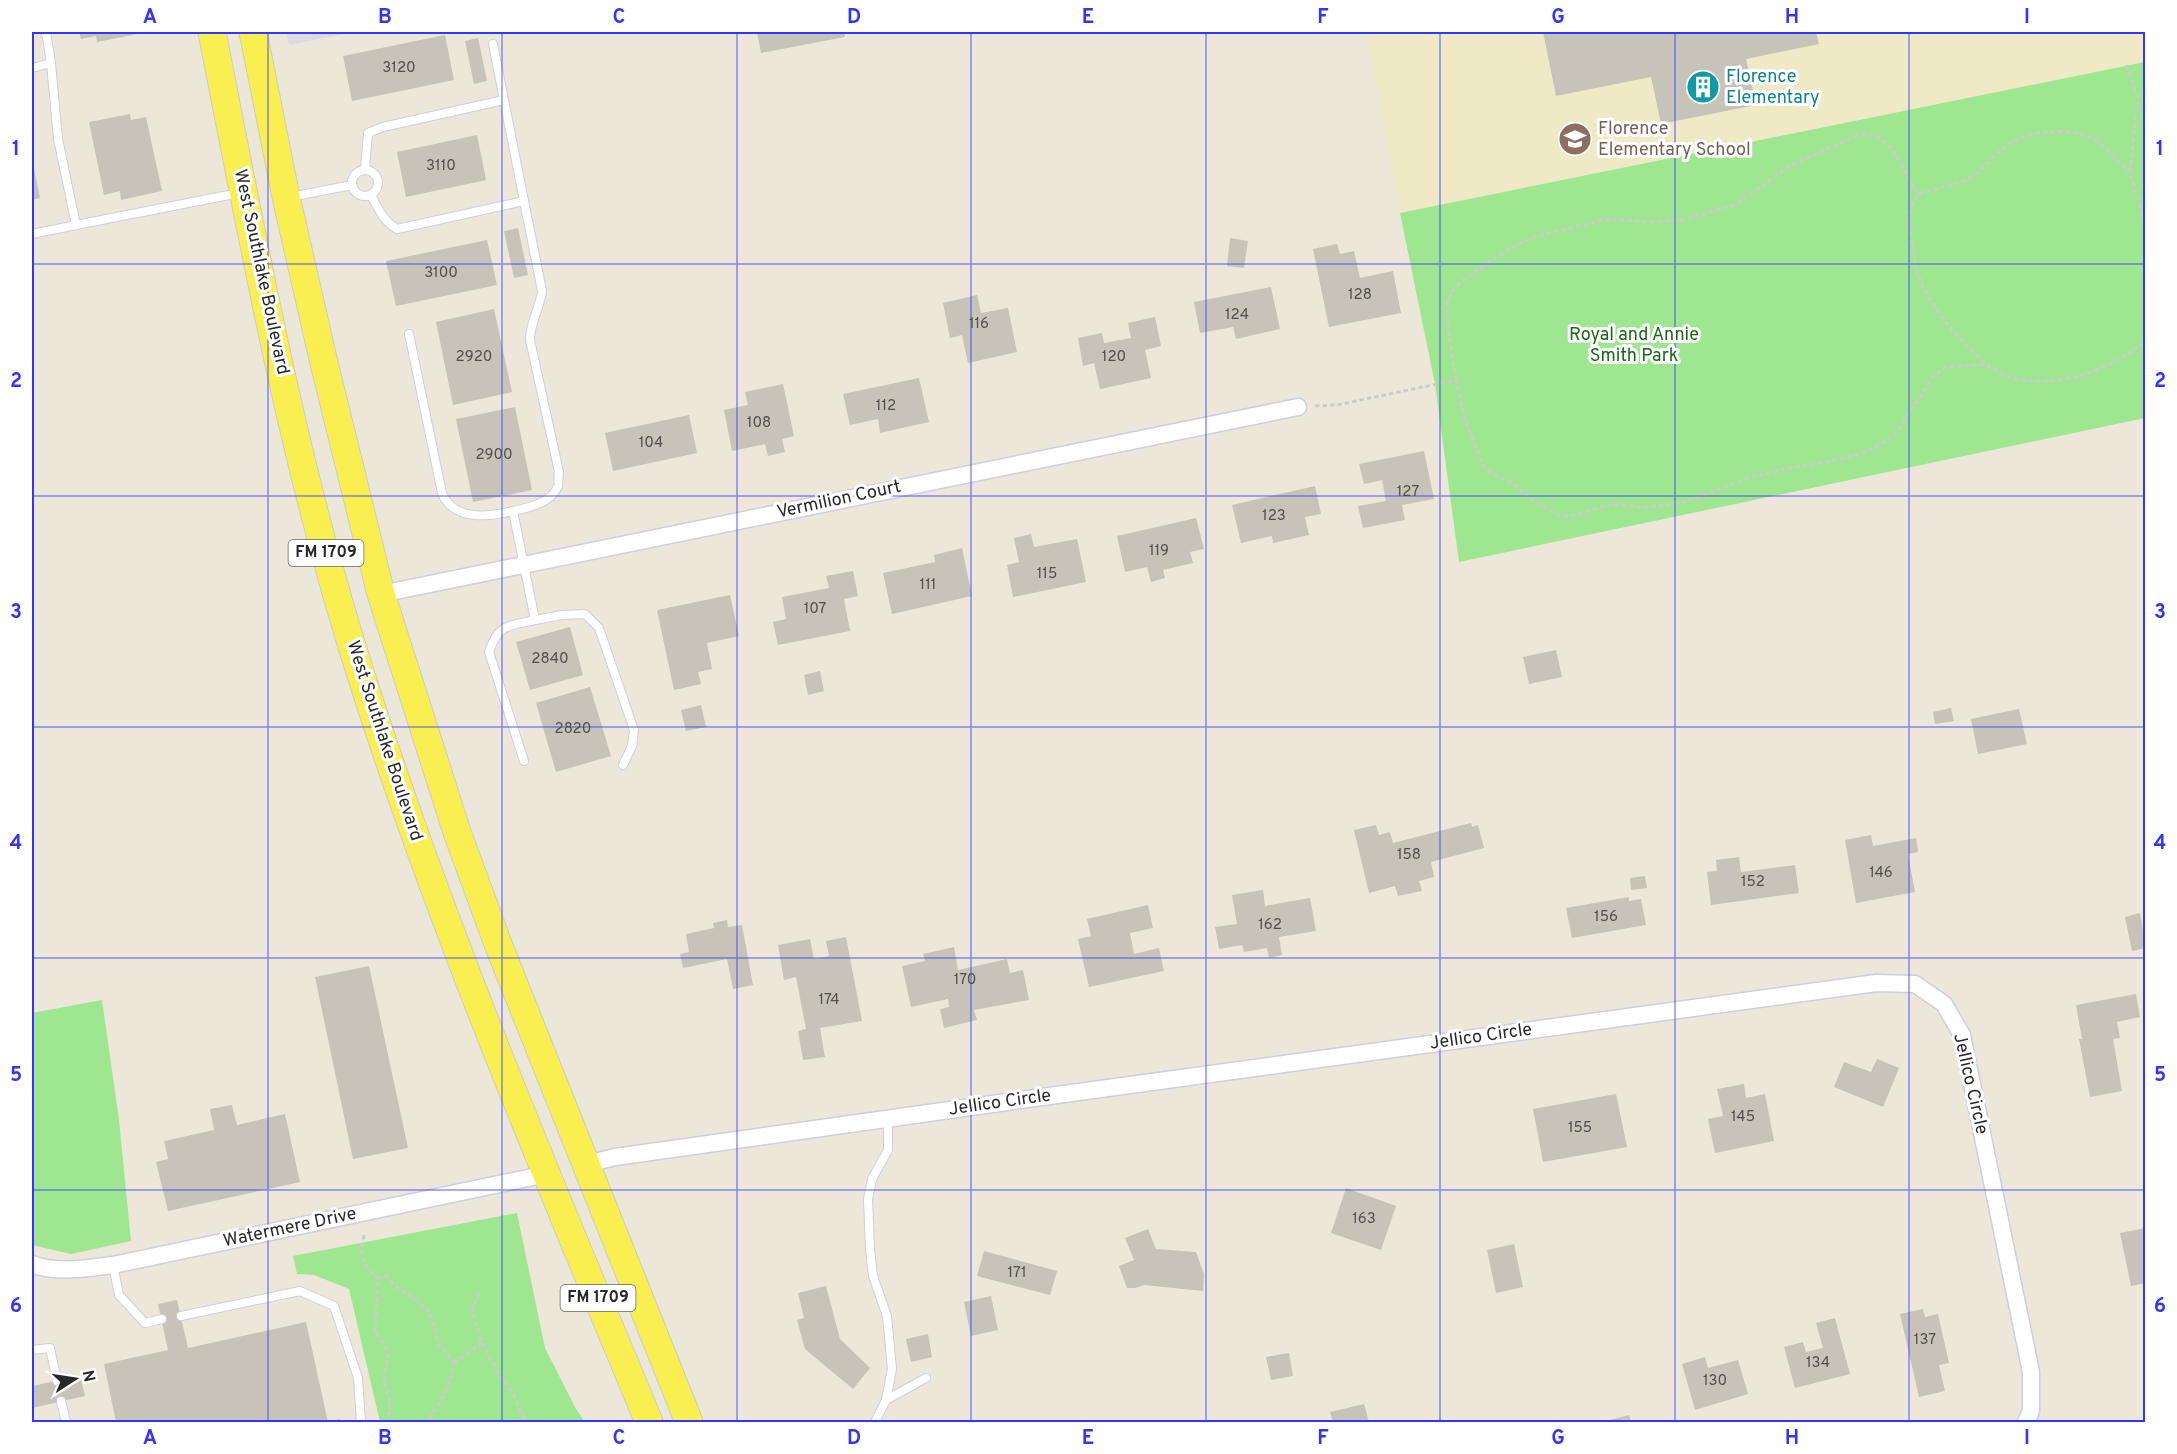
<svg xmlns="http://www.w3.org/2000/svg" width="2177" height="1454" viewBox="0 0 2177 1454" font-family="Overpass,sans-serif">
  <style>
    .industrial { fill: #dedae3 }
    .education { fill: #efe9c6 }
    .green { fill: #9fe690 }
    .building { fill: #c7c3b8 }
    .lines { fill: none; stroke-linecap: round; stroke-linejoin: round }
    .service-casing { stroke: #cecee2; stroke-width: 10 }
    .minor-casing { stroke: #cecee2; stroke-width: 19 }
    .primary-casing { stroke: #cbcbcb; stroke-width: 29 }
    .path { stroke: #cbcbcb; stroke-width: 3; stroke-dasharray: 4.5 3; stroke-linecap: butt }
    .service { stroke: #fff; stroke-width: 8 }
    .minor { stroke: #fff; stroke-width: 16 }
    .primary { stroke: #f9ef50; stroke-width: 27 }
    .grid { fill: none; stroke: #3235ff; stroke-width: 1.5; stroke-opacity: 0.55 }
    .labels { text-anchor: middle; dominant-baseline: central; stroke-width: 6; stroke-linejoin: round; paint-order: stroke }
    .number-label { font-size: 15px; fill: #504f4c }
    .shield { fill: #fff; stroke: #686868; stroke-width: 1.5 }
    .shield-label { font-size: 16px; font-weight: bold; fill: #282828 }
    .culture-label { font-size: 18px; fill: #0d838f; stroke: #fff; text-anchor: start }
    .education-label { font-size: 18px; fill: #785e54; stroke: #fff; text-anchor: start }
    .street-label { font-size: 18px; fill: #282828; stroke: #fff }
    .park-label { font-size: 18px; fill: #186815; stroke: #fff }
    .neatline { fill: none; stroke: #3235ff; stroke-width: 2 }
    .grid-label { font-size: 20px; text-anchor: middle; font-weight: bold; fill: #3235ff }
  </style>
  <rect width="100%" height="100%" fill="#ece7d8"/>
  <!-- industrial -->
  <polygon class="industrial" points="286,32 354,32 289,45"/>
  <!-- education -->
  <polygon class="education" points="1366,32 2145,32 2146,62 1400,213"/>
  <!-- green -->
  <g class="green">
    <polygon points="2145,62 2145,418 1459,562 1435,384 1400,213"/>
    <polygon points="102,1000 119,1120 131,1241 71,1254 32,1245 32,1013"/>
    <polygon points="517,1213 545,1348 576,1409 585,1422 380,1422 349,1289 314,1275 297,1274 293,1256"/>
  </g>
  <!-- building -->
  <g class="building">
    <polygon points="79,32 137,32 137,34 97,42 96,36 81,39"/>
    <polygon points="757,32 844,32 845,37 761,53"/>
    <polygon points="1543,32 1816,32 1819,44 1746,59 1756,105 1661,124 1651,77 1556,96"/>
    <polygon points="445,35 454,80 352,101 343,56"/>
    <polygon points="478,38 487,81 474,84 465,41"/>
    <polygon points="130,114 131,120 146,117 162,191 121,200 120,191 104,195 89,122"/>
    <polygon points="477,135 486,180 406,197 397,152"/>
    <polygon points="32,159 40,198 32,200"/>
    <polygon points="518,228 528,275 514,278 504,231"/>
    <polygon points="1230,238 1248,241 1244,268 1227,266"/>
    <polygon points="487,240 497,285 396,306 386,261"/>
    <polygon points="1337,244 1340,254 1354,251 1360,278 1393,271 1401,313 1329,327 1313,249"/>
    <polygon points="1271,287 1280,329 1236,339 1233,327 1200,333 1194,302"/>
    <polygon points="977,295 981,313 1008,308 1017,352 968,363 962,335 950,338 943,303"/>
    <polygon points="494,309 512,392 453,405 436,322"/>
    <polygon points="1155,317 1161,346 1145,350 1151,378 1100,389 1094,363 1083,366 1078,338 1102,333 1104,343 1131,338 1128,323"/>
    <polygon points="919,378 929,422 880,433 878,419 850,425 843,394"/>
    <polygon points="783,384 794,436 782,439 785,452 768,456 765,444 732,451 724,410 748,405 745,392"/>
    <polygon points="515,407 532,490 473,502 456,419"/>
    <polygon points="689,415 697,453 613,471 605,433"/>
    <polygon points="1424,451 1434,499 1402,505 1405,520 1363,528 1358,506 1386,501 1382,480 1364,484 1359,464"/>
    <polygon points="1315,486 1321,514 1305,517 1309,535 1273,543 1272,536 1241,543 1232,505"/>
    <polygon points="1196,518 1204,549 1190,552 1193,563 1163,570 1165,578 1151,582 1147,567 1125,572 1117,536"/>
    <polygon points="1031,534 1034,547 1077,539 1086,582 1013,597 1007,565 1019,562 1014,538"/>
    <polygon points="962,548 972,596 892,614 883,573 935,562 934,555"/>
    <polygon points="853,571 858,596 844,599 850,631 778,645 773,622 786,619 782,597 829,588 826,576"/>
    <polygon points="730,595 739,636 707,643 712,669 698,672 701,684 674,690 657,610"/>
    <polygon points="570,627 583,675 530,690 516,642"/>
    <polygon points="1556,650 1562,677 1529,684 1523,657"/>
    <polygon points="820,671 824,691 808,695 804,675"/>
    <polygon points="590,687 611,756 556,772 536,703"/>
    <polygon points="701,705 706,727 686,731 681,710"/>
    <polygon points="1951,708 1954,721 1935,724 1933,712"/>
    <polygon points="2019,709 2027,744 1978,754 1971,719"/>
    <polygon points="1471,823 1472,827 1478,825 1484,848 1431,862 1434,877 1419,881 1422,891 1398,896 1395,886 1369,893 1354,830 1376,825 1379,835 1390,832 1393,843"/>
    <polygon points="1871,835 1873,846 1916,838 1918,852 1908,854 1915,892 1856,903 1845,840"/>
    <polygon points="1739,857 1741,872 1795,865 1799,893 1711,905 1707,872 1717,871 1716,860"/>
    <polygon points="1645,876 1647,888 1631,890 1630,878"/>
    <polygon points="1263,890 1265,906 1310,898 1316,931 1279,937 1282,955 1269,958 1267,948 1244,952 1242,945 1219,949 1215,927 1237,924 1232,895"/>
    <polygon points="1629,897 1629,901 1641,899 1646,925 1572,938 1566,908"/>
    <polygon points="1148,905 1153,928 1130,933 1134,954 1159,948 1164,971 1089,987 1078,939 1091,936 1087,919"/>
    <polygon points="2140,913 2146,948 2132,951 2125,917"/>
    <polygon points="727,920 728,927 742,925 753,985 733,989 727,959 683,968 680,954 689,952 686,934 714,928 713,923"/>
    <polygon points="846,937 862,1021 820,1028 825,1057 803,1060 798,1031 806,1029 796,977 784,980 778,945 810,939 814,959 829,956 826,941"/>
    <polygon points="954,947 958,970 1007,959 1010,973 1023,970 1029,1000 974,1010 977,1020 944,1028 940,1009 949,1007 948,999 911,1007 902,966 925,961 923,954"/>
    <polygon points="369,966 408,1148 353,1159 315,977"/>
    <polygon points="2136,994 2140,1017 2117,1022 2120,1038 2113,1039 2122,1091 2090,1097 2079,1039 2082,1039 2076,1005"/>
    <polygon points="1877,1059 1899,1068 1883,1107 1834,1087 1844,1062 1871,1072"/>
    <polygon points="1744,1084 1746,1098 1765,1094 1774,1141 1715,1153 1708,1119 1723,1116 1717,1089"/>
    <polygon points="1616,1094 1627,1147 1543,1162 1533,1109"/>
    <polygon points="232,1105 237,1125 285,1114 300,1182 168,1211 156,1162 168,1159 164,1141 214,1130 210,1109"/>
    <polygon points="1346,1188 1396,1206 1381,1250 1331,1233"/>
    <polygon points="2146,1228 2146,1283 2131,1286 2120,1233"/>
    <polygon points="1148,1229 1156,1249 1196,1252 1204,1274 1203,1291 1144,1285 1135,1288 1127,1288 1119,1266 1134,1260 1125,1238"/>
    <polygon points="1514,1244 1523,1287 1496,1293 1487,1250"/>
    <polygon points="984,1251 1057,1271 1050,1295 977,1276"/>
    <polygon points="826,1286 840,1339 870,1368 853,1389 805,1349 797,1320 804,1318 798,1293"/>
    <polygon points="991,1296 998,1330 971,1336 964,1302"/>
    <polygon points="177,1300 188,1348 306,1322 328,1422 340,1419 341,1422 116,1422 104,1364 168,1350 158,1304"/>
    <polygon points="1923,1309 1925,1317 1938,1314 1949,1363 1939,1365 1945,1391 1919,1397 1900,1314"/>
    <polygon points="1835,1318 1850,1374 1795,1388 1784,1347 1803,1342 1806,1352 1823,1348 1816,1323"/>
    <polygon points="928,1334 932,1357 911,1362 906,1339"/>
    <polygon points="1289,1353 1293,1376 1271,1380 1266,1357"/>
    <polygon points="1705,1357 1708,1368 1738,1360 1748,1394 1695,1410 1682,1364"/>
    <polygon points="80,1376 85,1396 32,1408 32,1386"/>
    <polygon points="1364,1404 1369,1422 1333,1422 1330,1412"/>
    <polygon points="1629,1415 1631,1422 1601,1422"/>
  </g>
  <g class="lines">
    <defs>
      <g id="service">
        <polyline points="46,32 51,63 58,139 76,225 239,193"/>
        <polyline points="493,44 524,201"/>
        <polyline points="32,68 51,63"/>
        <polyline points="365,169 368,133 383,127 504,100"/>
        <circle cx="365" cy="183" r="13"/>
        <path d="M371,195c7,13 12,26 26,34l127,-28 18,90c-2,17 -12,31 -12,49l29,132c-1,4 0,10 -1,14 -6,17 -30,22 -45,25l22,109c-27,6 -37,4 -46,32l35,109"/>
        <polyline points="290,197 352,185"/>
        <polyline points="32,234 76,225"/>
        <path d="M409,334l33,159c11,28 47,24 71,18"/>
        <polyline points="535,620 562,615 585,614 599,628 634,730 632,746 623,765"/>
        <polyline points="113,1265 119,1295 145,1323 162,1319"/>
        <polyline points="181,1316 300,1291 334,1306 358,1378 361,1422"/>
        <polyline points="32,1350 50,1348 57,1381"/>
        <polyline points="886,1400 926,1378"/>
        <polyline points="61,1401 66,1422"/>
        <polyline points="875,1422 886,1400 892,1369 887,1316 873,1276 870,1249 868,1199 872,1179 888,1150 888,1119"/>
      </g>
      <g id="minor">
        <polyline points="381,594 1298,407"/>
        <polyline points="587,1164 615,1157 1042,1097 1876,983 1915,984 1944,1004 1962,1035 2031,1372 2031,1411 2026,1422"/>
        <path d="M32,1264c24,10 55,4 81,1l434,-91"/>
      </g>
      <g id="primary">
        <path d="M212,32c42,215 82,434 149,643 81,255 186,501 288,747"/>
        <polyline points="253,32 286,197 324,363 381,594 457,832 498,944 689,1422"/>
      </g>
    </defs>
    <!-- service casing -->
    <use href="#service" class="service-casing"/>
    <!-- minor casing -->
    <use href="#minor" class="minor-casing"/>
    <!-- primary casing -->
    <use href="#primary" class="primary-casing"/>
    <!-- path -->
    <g class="path">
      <polyline points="2127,65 2138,98 2130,173 2137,194 2146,230"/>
      <path d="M2130,173l-33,-33 -19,-7 -19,-2 -29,3 -24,11 -29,28 -12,8 -47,13c-2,5 -6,11 -7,16 -4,12 0,25 2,37 1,8 2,18 5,27 10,28 30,53 51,74 12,11 24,24 41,29 46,14 100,-7 136,-36"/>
      <path d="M1456,380l-9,-58v-18l2,-6 5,-9 10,-10 48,-32 22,-10 72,-18 43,3 32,-2 54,-15 53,-38 73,-33c34,-1 40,37 57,60"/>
      <polyline points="1315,406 1337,405 1456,380 1465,419 1483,466 1492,474 1512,483 1535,502 1560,516 1576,515 1608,505 1622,504 1642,508 1685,502 1748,478 1788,468 1833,461 1866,452 1883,443 1895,434 1934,376 1946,367 1986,364"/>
      <path d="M364,1235c-5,22 -2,28 14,44l-3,53 9,12 4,11 -4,25 6,22 -2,17 2,3"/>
      <path d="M378,1279l8,-3 13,13 17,10 11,11 6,11 5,22 16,20c-4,24 -13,40 -28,59"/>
      <polyline points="482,1343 498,1373 514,1395 525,1422"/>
      <polyline points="454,1363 482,1343 472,1311 479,1293"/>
    </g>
    <!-- service -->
    <use href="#service" class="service"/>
    <!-- minor -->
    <use href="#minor" class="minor"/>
    <!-- primary -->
    <use href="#primary" class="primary"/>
  </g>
  <!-- grid -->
  <path class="grid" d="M268,32v1390M502,32v1390M737,32v1390M971,32v1390M1206,32v1390M1440,32v1390M1675,32v1390M1909,32v1390M32,264h2114M32,496h2114M32,727h2114M32,958h2114M32,1190h2114"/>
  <!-- icons -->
  <defs>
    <symbol id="building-disc" viewBox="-11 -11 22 22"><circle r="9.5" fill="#0f9aa8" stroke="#fff"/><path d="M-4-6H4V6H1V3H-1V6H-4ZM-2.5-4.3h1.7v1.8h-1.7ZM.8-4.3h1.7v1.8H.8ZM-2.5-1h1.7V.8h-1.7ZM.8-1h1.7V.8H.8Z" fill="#fff"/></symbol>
    <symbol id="school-disc" viewBox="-11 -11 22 22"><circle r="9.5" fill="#8d6e63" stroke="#fff"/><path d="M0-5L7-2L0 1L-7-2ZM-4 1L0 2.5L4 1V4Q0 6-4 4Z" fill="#fff"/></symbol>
  </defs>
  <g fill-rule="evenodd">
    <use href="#building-disc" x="1684" y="68" width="38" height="38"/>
    <use href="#school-disc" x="1556" y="120" width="38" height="38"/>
  </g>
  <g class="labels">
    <!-- number labels -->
    <g class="number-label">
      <text x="399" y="68">3120</text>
      <text x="441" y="166">3110</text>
      <text x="441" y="273">3100</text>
      <text x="1360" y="295">128</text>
      <text x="1237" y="315">124</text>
      <text x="979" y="324">116</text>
      <text x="474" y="357">2920</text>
      <text x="1114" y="357">120</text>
      <text x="886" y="406">112</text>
      <text x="759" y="423">108</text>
      <text x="651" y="443">104</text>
      <text x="494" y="455">2900</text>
      <text x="1408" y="492">127</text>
      <text x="1274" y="516">123</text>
      <text x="1159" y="551">119</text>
      <text x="1047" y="574">115</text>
      <text x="928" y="585">111</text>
      <text x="815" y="609">107</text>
      <text x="550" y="659">2840</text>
      <text x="573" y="729">2820</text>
      <text x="1409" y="855">158</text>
      <text x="1881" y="873">146</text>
      <text x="1753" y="882">152</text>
      <text x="1606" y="917">156</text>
      <text x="1270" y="925">162</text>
      <text x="965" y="980">170</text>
      <text x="829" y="1000">174</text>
      <text x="1743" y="1117">145</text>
      <text x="1580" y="1128">155</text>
      <text x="1364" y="1219">163</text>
      <text x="1017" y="1273">171</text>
      <text x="1925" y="1340">137</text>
      <text x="1818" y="1363">134</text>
      <text x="1715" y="1381">130</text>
    </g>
    <!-- shield labels -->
    <g class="shield">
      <rect x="288.5" y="540" width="75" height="26" rx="4.5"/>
      <rect x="560.5" y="1285" width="75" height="26" rx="4.5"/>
    </g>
    <g class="shield-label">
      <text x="326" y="553">FM 1709</text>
      <text x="598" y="1298">FM 1709</text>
    </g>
    <!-- culture labels -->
    <g class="culture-label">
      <text x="1726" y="77">Florence<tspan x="1726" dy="21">Elementary</tspan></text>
    </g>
    <!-- education labels -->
    <g class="education-label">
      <text x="1598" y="129">Florence<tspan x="1598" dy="21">Elementary School</tspan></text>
    </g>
    <!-- street labels -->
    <g class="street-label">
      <text transform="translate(261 272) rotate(78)">West Southlake Boulevard</text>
      <text transform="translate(839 500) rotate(-12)">Vermilion Court</text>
      <text transform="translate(384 741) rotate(72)">West Southlake Boulevard</text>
      <text transform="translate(1481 1037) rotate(-8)">Jellico Circle</text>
      <text transform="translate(1970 1084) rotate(77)">Jellico Circle</text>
      <text transform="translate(1000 1103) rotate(-8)">Jellico Circle</text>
      <text transform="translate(290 1228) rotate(-12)">Watermere Drive</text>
    </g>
    <!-- park labels -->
    <g class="park-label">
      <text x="1634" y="335">Royal and Annie<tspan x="1634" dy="21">Smith Park</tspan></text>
    </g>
  </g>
  <!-- border -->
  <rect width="2177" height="1454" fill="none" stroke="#ffffff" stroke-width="66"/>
  <!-- north arrow -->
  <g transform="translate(75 1379) rotate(78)" stroke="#ffffff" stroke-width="4.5" paint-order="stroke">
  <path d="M0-4.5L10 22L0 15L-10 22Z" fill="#282828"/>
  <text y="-9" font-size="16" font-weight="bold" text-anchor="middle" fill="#282828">N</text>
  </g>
  <rect x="33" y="33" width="2111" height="1388" class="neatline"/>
  <g class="grid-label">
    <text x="150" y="23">A</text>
    <text x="385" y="23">B</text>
    <text x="619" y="23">C</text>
    <text x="854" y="23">D</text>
    <text x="1088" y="23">E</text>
    <text x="1323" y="23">F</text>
    <text x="1558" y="23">G</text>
    <text x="1792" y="23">H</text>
    <text x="2027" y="23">I</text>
    <text x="16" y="155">1</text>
    <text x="2160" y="155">1</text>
    <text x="16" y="387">2</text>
    <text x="2160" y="387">2</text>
    <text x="16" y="618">3</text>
    <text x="2160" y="618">3</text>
    <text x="16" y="849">4</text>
    <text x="2160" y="849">4</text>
    <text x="16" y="1081">5</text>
    <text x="2160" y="1081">5</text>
    <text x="16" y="1312">6</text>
    <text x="2160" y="1312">6</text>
    <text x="150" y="1444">A</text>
    <text x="385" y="1444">B</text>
    <text x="619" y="1444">C</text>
    <text x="854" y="1444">D</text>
    <text x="1088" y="1444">E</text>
    <text x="1323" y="1444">F</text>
    <text x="1558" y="1444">G</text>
    <text x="1792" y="1444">H</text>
    <text x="2027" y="1444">I</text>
  </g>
</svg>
